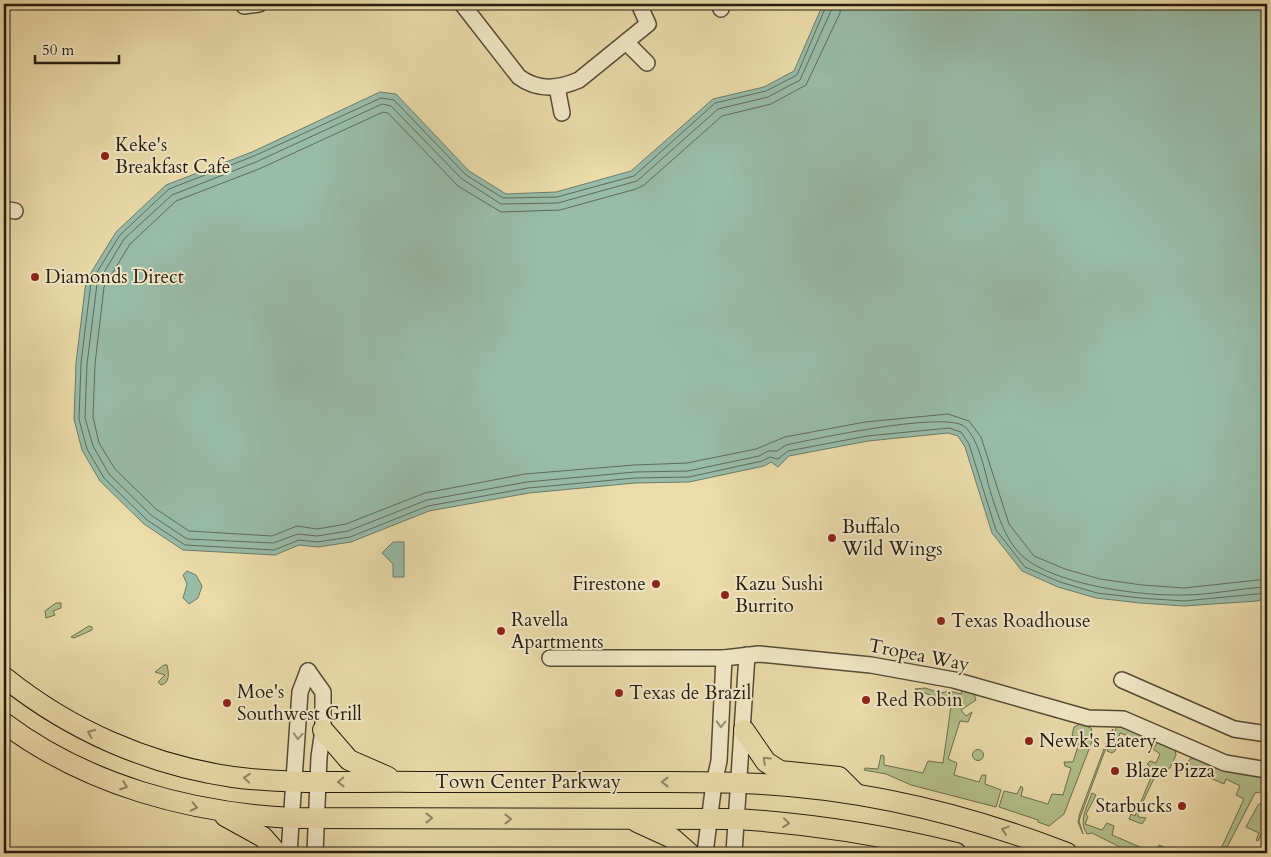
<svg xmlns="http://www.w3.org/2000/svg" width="1271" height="857" viewBox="0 0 1271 857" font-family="Cardo,serif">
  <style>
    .green { fill: #b3c18b; stroke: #6c6e4e }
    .water { fill: #98bca9; stroke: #6a7c6c }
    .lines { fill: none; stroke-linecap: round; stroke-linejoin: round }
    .shore { stroke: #5e6c5c; stroke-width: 1 }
    .minor-casing { stroke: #564b36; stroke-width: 18 }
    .major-casing { stroke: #251b10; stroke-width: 22 }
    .minor { stroke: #f2e8c8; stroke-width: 15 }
    .major { stroke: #ebdcaa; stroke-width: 20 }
    .oneway { stroke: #968c75 }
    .oneway2 { stroke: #928565 }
    .poi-dot { fill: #8f2418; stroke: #f2e8c8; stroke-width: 2 }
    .labels { text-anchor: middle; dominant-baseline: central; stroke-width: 4; stroke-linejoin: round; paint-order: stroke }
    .poi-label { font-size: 19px; fill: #251b10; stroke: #f2e8c8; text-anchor: start }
    .street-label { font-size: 19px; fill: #251b10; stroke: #f2e8c8 }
  </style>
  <rect width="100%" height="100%" fill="#ebdcaa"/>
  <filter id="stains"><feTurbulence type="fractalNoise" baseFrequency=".004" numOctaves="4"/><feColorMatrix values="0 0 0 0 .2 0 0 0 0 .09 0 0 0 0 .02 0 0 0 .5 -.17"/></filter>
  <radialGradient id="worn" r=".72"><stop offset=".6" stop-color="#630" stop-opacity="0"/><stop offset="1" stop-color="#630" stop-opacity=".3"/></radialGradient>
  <!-- green -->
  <g class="green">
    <polygon points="56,603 61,603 61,608 53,611 55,615 46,618 45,611"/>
    <polygon points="89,626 92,627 92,630 74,638 71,637"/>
    <path d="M164,665h3c2,8 3,18 -6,20l-3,-3 7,-7 -10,-3z"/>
    <polygon points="925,688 941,693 949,691 961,694 962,691 974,694 976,700 961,710 966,716 972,712 968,722 960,721 948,759 957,763 954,775 979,782 982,775 986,775 985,784 1001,790 996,807 911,785 886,774 864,770 865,768 878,769 881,755 884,756 884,765 923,773 928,761 943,763 952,699 935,697 915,689"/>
    <polygon points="1080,724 1091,728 1093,739 1064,814 1049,826 1038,822 1038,820 999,807 1004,791 1017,794 1021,786 1023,788 1021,796 1048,804 1052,794 1063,795 1071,768 1065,766 1064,762 1073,762 1080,740 1072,735 1074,727"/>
    <polygon points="1117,726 1141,734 1142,741 1120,733 1115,751 1112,753 1107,751"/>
    <polygon points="1113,729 1081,815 1079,821 1083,834 1078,822 1080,813 1110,733"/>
    <polygon points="1158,742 1163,742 1175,749 1176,755 1170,768 1158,770 1138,812 1138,817 1146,818 1142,824 1129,819 1131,814 1135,816 1154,770 1147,764 1150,761 1156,763 1160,754 1153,749"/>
    <circle cx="978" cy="755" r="5.5"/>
    <polygon points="1197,758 1225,771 1260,774 1267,778 1267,791 1255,793 1224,853 1219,853 1244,799 1236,795 1240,786 1226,779 1224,784 1188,768 1187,763 1190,759"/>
    <path d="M1092,793l4,2 -10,19 2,3 -3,7 17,6 5,-7 7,3 -2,9 42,18 5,-8 5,2 -1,6h-31l-40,-20 -5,1c-9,-13 0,-27 5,-41z"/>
    <polygon points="1263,802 1267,802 1267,823 1258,841 1256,840 1259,833 1246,827 1258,805"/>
  </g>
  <!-- water -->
  <g class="water">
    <polygon points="823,4 1267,4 1267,598 1257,601 1184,606 1140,603 1096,598 1058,587 1022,571 992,533 965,447 958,436 948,433 868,441 789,456 778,467 771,462 764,466 689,482 635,483 529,493 429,511 351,542 318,547 299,545 275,555 183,550 144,524 100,481 82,450 74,419 76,363 86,281 116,232 166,185 252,152 380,92 396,94 469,171 506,194 556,192 631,171 713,99 764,87 794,71"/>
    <polygon points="393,542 404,542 404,577 393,577 393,564 382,553"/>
    <polygon points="187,571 196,575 202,586 198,598 189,604 183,598 187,584 183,575"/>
  </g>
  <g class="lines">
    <!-- shore -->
    <g class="shore">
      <polyline points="827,4 797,75 766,91 715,103 634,176 557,197 503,198 466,175 394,100 381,98 254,156 169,189 120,235 91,282 81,363 79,419 87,449 104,478 147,520 185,545 274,550 299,540 317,542 350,537 428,506 528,488 635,478 689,477 762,461 770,457 778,459 788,451 867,436 949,428 961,432 969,444 996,530 1025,567 1060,582 1097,593 1140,598 1184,601 1267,593"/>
      <path d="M834,4l-34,76 -32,17 -50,12 -81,72 -79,22 -57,1 -39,-25 -71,-73 -9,-2 -126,58 -84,33 -48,44 -27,45 -10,80 -2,54 8,28 16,28 42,41 36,24 86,4 25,-9 19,2 31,-5 79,-31 100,-18 108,-10 53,-1 71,-15 9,-5h9l9,-6c33,-7 150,-32 176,-20 15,8 23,46 27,62 8,25 17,60 41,75 37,24 110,34 154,33 28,0 56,-7 83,-8"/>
      <polyline points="841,4 840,13 806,85 771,104 722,116 644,185 636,189 560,210 501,212 458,186 388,113 383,112 259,169 176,201 130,244 104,287 95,364 93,417 99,443 115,469 156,509 189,531 272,536 297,526 317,529 346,524 425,493 525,474 634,465 687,463 756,449 785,437 865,422 948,414 969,421 981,437 1009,524 1034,556 1065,569 1100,579 1142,585 1184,588 1267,579"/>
    </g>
    <defs>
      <g id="minor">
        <polyline points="244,4 244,6 259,4"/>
        <path d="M462,4l57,73c19,14 39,12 60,3l69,-56 -9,-20"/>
        <polyline points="719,4 721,9"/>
        <polyline points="626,42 647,63"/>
        <polyline points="557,87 562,113"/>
        <polyline points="4,209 15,211"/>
        <polyline points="550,658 724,658 759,654 871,665 954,680 1088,718 1123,719 1225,763 1267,770"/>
        <polyline points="308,671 323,692 323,730 319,757 315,853"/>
        <polyline points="1122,680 1234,729 1267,734"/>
        <polyline points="289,853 300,692 308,671"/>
        <polyline points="705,853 714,783 719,761 724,658"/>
        <polyline points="734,853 747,655"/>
      </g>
      <g id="major">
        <path d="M4,677c66,53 145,88 229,100 62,8 125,4 187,5 68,0 136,0 204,0 46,0 92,-1 138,2 105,6 207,31 305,69"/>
        <path d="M4,723c83,62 186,90 289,95l444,1c75,5 147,16 219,34"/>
        <polyline points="323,730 349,760 388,777"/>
        <polyline points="744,730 766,762 780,771 839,777 856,794"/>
        <polyline points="225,816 263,837 277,853"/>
        <polyline points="637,822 672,838 689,853"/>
      </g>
    </defs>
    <!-- minor casing -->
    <use href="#minor" class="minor-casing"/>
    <!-- major casing -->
    <use href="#major" class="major-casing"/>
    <!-- minor -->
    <use href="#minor" class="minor"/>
    <!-- major -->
    <use href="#major" class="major"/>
  </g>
  <!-- one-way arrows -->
  <defs><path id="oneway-chevron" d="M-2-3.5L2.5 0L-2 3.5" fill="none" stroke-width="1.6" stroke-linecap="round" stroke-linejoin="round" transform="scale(1.25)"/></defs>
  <g class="oneway">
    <use href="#oneway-chevron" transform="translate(721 724) rotate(92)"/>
    <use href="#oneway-chevron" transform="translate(298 736) rotate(94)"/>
  </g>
  <g class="oneway2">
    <use href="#oneway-chevron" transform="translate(91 733) rotate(-156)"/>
    <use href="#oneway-chevron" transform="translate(766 760) rotate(-137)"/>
    <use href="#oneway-chevron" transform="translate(247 778) rotate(-175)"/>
    <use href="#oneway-chevron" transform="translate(341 782) rotate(179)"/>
    <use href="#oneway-chevron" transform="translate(665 782) rotate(-180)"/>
    <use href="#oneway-chevron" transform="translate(124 786) rotate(21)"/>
    <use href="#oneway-chevron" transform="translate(194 807) rotate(12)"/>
    <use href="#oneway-chevron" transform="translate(429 818)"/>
    <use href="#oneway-chevron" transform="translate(508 819)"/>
    <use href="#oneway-chevron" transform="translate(786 823) rotate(6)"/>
    <use href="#oneway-chevron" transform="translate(1005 830) rotate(-162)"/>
  </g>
  <!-- markers -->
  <g class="poi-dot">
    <circle cx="105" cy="156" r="5"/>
    <circle cx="35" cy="277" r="5"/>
    <circle cx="832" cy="538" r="5"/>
    <circle cx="656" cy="584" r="5"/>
    <circle cx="725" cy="595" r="5"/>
    <circle cx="941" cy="621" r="5"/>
    <circle cx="501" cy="631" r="5"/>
    <circle cx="619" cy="693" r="5"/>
    <circle cx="866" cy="700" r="5"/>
    <circle cx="227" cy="703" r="5"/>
    <circle cx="1029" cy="741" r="5"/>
    <circle cx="1115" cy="771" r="5"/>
    <circle cx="1182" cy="806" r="5"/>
  </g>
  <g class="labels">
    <!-- poi labels -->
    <g class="poi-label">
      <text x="115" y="145">Keke's<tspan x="115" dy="22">Breakfast Cafe</tspan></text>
      <text x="45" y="277">Diamonds Direct</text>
      <text x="842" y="527">Buffalo<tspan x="842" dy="22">Wild Wings</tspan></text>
      <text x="646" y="584" text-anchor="end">Firestone</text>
      <text x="735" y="584">Kazu Sushi<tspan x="735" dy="22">Burrito</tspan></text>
      <text x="511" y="620">Ravella<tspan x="511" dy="22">Apartments</tspan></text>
      <text x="951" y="621">Texas Roadhouse</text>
      <text x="237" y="692">Moe's<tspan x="237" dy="22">Southwest Grill</tspan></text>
      <text x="629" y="693">Texas de Brazil</text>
      <text x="876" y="700">Red Robin</text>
      <text x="1039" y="741">Newk's Eatery</text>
      <text x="1125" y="771">Blaze Pizza</text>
      <text x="1172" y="806" text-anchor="end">Starbucks</text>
    </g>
    <!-- street labels -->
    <g class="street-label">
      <text transform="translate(919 655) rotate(11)">Tropea Way</text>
      <text x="528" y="782">Town Center Parkway</text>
    </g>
  </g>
  <!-- margin -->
  <rect width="1271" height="857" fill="none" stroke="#ebdcaa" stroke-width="20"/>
  <rect x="5" y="5" width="1261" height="847" fill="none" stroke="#251b10" stroke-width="2.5"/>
  <rect x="10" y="10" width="1251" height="837" fill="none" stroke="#251b10"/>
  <!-- scale -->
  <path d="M35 55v8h84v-8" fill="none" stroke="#251b10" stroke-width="2.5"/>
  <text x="42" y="55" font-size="15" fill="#251b10" stroke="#f2e8c8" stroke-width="4" paint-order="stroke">50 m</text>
  <rect width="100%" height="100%" filter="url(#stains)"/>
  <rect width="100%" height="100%" fill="url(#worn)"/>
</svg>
